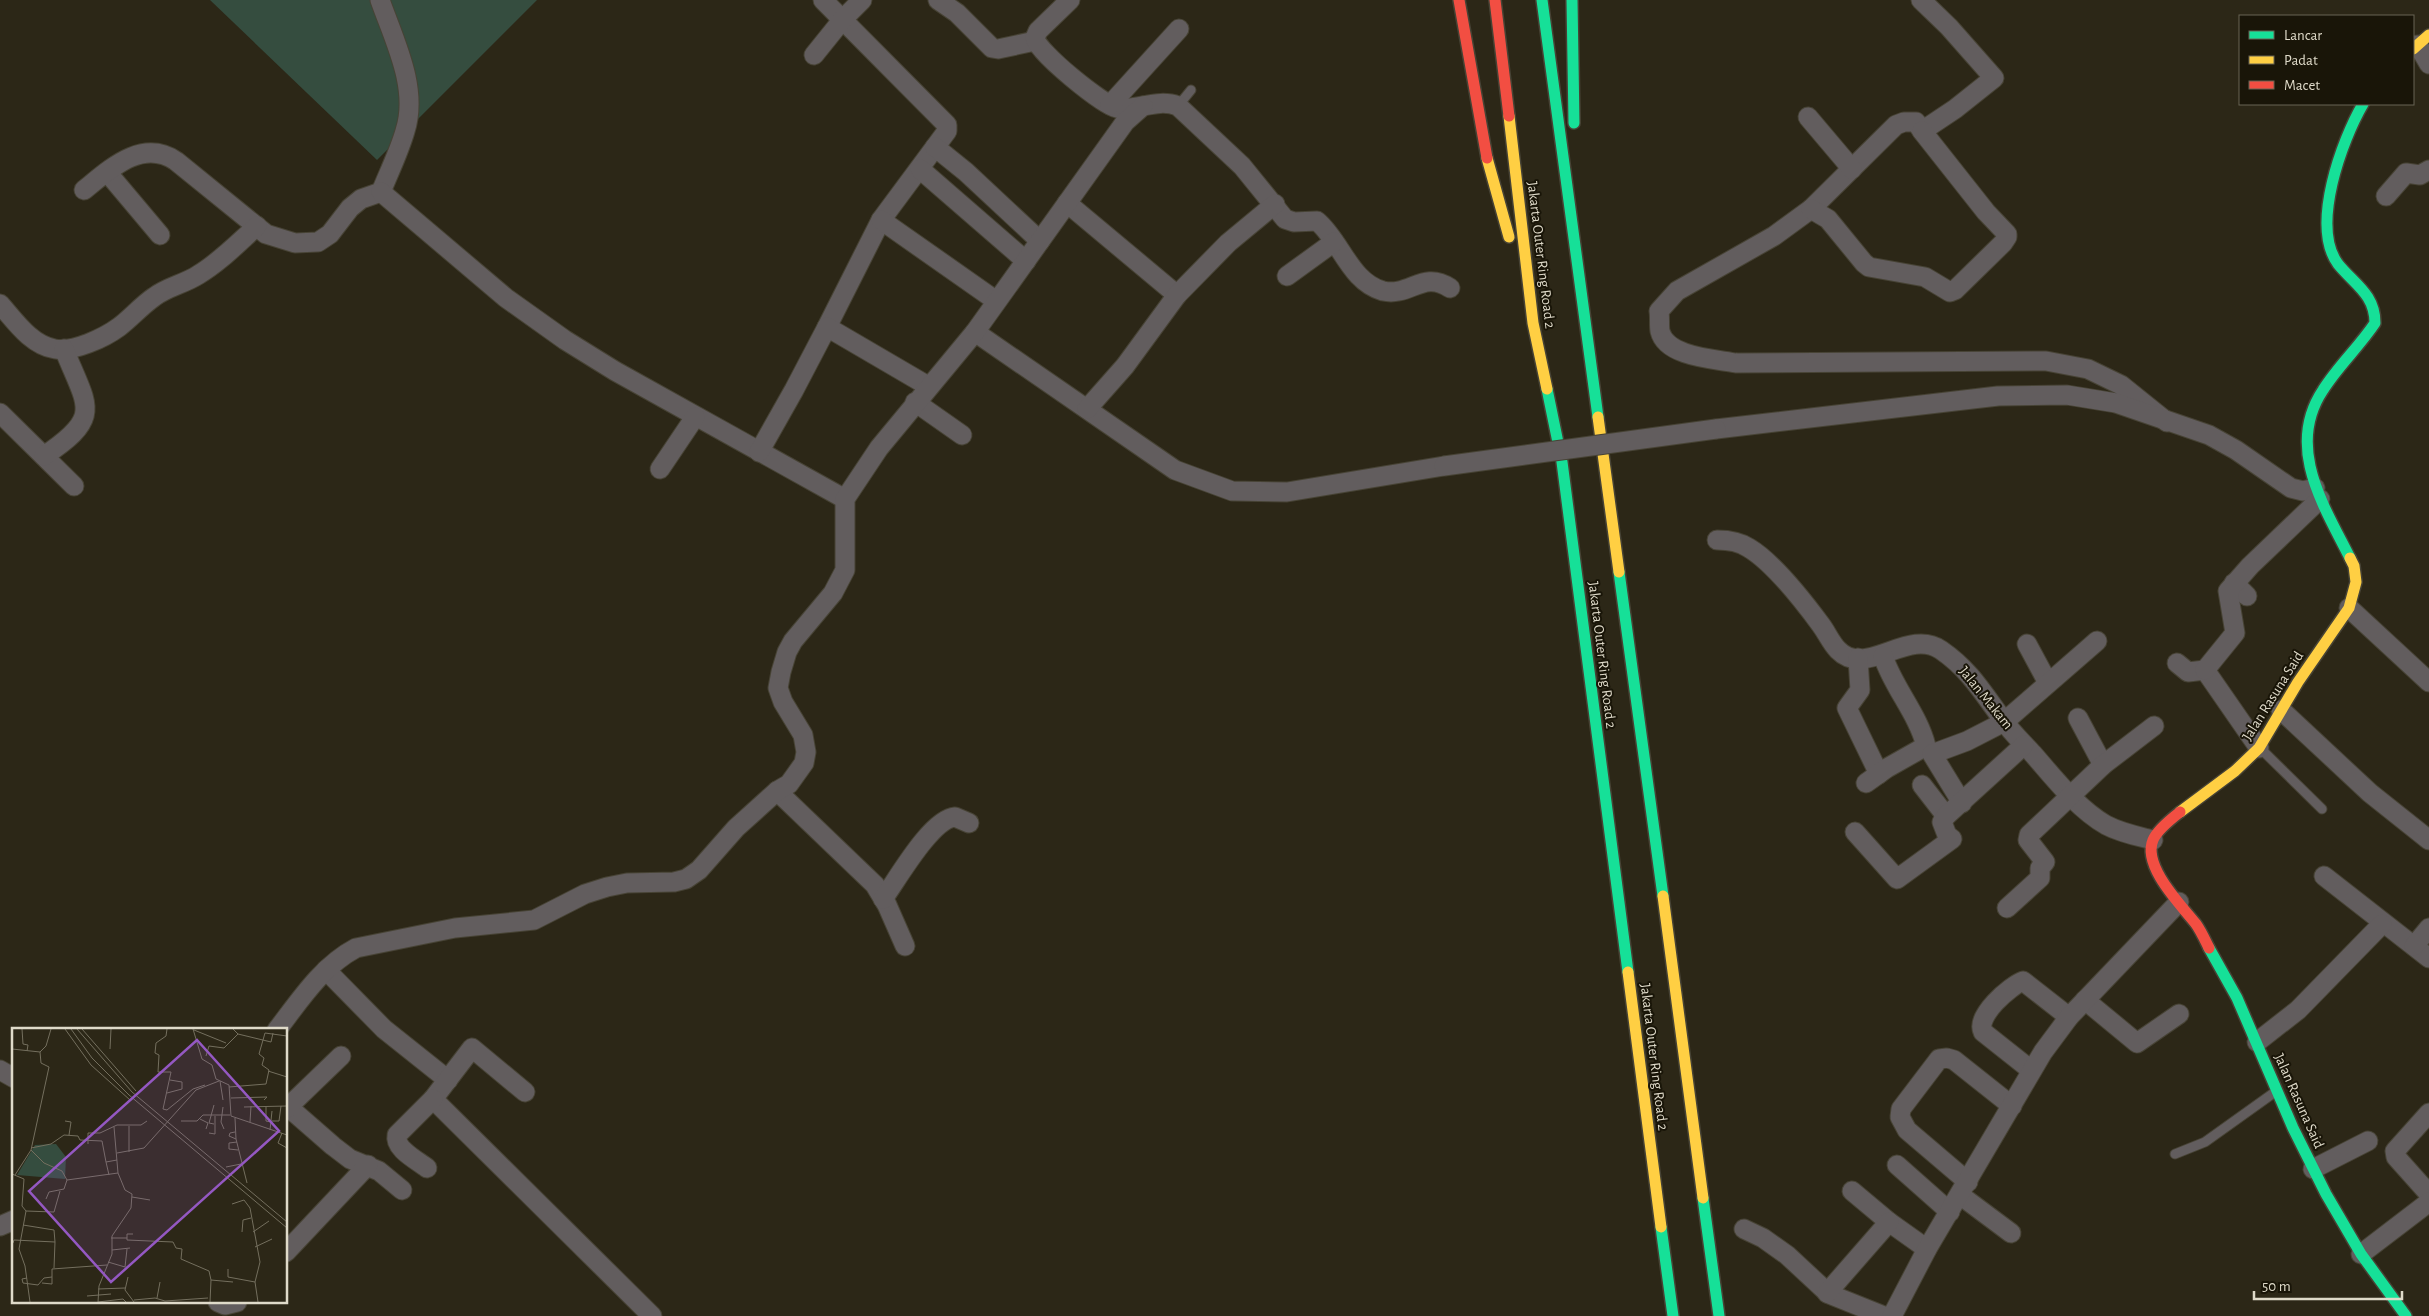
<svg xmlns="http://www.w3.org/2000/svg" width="2429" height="1316" viewBox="0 0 2429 1316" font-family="'Alegreya Sans',sans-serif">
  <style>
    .green { fill: #354d3f }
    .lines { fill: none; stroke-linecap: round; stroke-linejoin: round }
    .lane-casing { stroke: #474335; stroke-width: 11 }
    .street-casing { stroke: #474335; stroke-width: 21 }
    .fast-casing { stroke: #474335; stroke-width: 14 }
    .slow-casing { stroke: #474335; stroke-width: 14 }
    .jam-casing { stroke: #474335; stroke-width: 14 }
    .lane { stroke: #625d5e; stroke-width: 9 }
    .street { stroke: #625d5e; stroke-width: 19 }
    .fast { stroke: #16e098; stroke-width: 11 }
    .slow { stroke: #ffcf43; stroke-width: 11 }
    .jam { stroke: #f24e42; stroke-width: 11 }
    .street-bridge-casing { stroke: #474335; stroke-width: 21; stroke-linecap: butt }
    .street-bridge { stroke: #625d5e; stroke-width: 19 }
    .labels { text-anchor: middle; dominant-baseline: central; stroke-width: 4; stroke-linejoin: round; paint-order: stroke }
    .street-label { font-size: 15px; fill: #dfdac9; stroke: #191508 }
    .inset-road { fill: none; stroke: #746f5e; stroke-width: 1 }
    .view { fill: #9458c2; fill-opacity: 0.15; stroke: #9458c2; stroke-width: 2.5 }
    .inset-edge { fill: none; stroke: #dfdac9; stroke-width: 2.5 }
  </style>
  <rect width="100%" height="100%" fill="#2c2717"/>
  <!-- green -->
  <polygon class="green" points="210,0 537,0 377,160"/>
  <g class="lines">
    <defs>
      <g id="lane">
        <polyline points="1178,106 1191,90"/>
        <polyline points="2261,749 2322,809"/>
        <polyline points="2175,1154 2205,1142 2275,1092"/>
      </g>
      <g id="street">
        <path d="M380,0c14,40 39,88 25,131 -6,21 -16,41 -24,61"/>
        <polyline points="823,0 947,125 947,131 881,220 827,327"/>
        <polyline points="938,0 957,13 992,48 998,49 1035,41"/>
        <path d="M1070,0l-32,31 -3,7c2,14 68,67 82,70 21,3 40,-10 61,-2l64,60 43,53 9,3 23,-1c24,20 33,61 66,70 27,6 40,-21 67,-3"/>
        <path d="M1921,0l28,27 45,51 -39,31 -33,22 -6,-9h-12l-8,3 -85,84 -37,27 -97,55 -18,20c1,6 0,14 1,20 6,26 55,28 76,32l310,-2 42,8 33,16 46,37"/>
        <polyline points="2418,45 2429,64"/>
        <polyline points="814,55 843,19 862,0"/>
        <polyline points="1110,105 1179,29"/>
        <polyline points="1808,117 1852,169"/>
        <polyline points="935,147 966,172 1040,241"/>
        <polyline points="920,169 1026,261"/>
        <polyline points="107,172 160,235"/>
        <path d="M84,190c26,-21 58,-52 92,-29l90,73 29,9 23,-1 12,-8 20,-26 11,-9 20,-7"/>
        <polyline points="381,192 506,298 565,340 615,371 845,499"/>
        <polyline points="2386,196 2406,173 2420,175 2429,170"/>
        <polyline points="1067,203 1177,295"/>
        <polyline points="1811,209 1828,219 1864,263 1869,267 1925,277 1950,292 1955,290 2003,243 2007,237 2007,234 1986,212 1922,131"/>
        <polyline points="881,220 995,300"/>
        <polyline points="1287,276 1334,242"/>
        <path d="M0,304c15,17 31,41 55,45 19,3 49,-11 64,-22 12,-9 22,-21 35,-30 13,-10 30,-13 44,-22 22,-13 40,-32 59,-49"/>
        <polyline points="975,332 1175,470 1232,491 1287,492 1444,466"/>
        <polyline points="915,402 962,435"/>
        <polyline points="1087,409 1125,366 1177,295 1228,243 1275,204"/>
        <polyline points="0,413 74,486"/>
        <polyline points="1716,429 1998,396 2067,395 2116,403 2209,435 2236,450 2291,488 2303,491 2315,488"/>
        <polyline points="759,452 794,390 827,327 928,386"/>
        <path d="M44,456c60,-40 43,-49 20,-107"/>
        <polyline points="660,469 695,417"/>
        <path d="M1717,540c11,0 23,2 32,8 25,15 55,54 72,77 6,8 10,18 17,25 28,29 70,-23 103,0 29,20 42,43 62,70 9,13 20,23 30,34 21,24 45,55 73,71 15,8 31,11 47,15"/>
        <polyline points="2234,583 2247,596"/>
        <polyline points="2349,608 2429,682"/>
        <polyline points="2027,644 2048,683"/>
        <polyline points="1858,658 1860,690 1847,708 1879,774"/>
        <polyline points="2177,663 2188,672 2205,670 2259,748"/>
        <polyline points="2205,670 2235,633 2228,591 2250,566 2320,499"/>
        <polyline points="2281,710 2370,793 2429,840"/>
        <polyline points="2078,718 2103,765"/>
        <path d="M1866,783l21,-15 39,-22c-8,-32 -33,-59 -43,-90"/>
        <polyline points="1922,785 1946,816"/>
        <polyline points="777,791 875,885 887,905 905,946"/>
        <polyline points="1962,803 1932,754 1967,741 2004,722 2097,641"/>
        <polyline points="1855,832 1897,879 1952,839 1947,835 1942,822 1946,816 2024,745"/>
        <polyline points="2324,876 2429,958"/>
        <path d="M883,899c14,-19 48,-80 72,-82l14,6"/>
        <polyline points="2007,908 2040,878 2040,868 2045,862 2028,840 2029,835 2103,765 2154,726"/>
        <polyline points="2414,946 2429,928"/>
        <polyline points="326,970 384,1029 448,1080"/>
        <polyline points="2085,1000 2137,1043 2179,1014"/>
        <path d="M277,1030c23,-30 45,-64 79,-82l99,-20 79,-8 51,-26 22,-7 20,-4 47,-1 12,-3 13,-9 37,-42 41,-37 12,-7 15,-21 2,-11 -3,-17 -20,-33 -5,-14 3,-16 6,-20 6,-11 40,-48 12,-23v-71l34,-51 96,-116 150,-210 18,-16"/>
        <polyline points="2257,1042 2298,1010 2382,924"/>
        <polyline points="0,1070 14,1078"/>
        <path d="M2031,1070l-48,-38c-8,-16 27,-46 40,-51l46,36"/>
        <polyline points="525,1092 472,1048 433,1099 652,1316"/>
        <polyline points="286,1105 333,1146 350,1159 379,1171 402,1190"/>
        <polyline points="286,1109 341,1056"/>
        <polyline points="2429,1113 2395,1151 2396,1157 2429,1194"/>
        <polyline points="1897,1165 1950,1212"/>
        <path d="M427,1168c-10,-8 -33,-19 -30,-33l36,-36"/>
        <polyline points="2313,1169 2368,1141"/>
        <polyline points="1968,1182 1907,1130 1900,1117 1901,1109 1939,1059 1947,1058 1954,1060 2012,1106"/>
        <polyline points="1852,1191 1889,1222 1927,1249"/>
        <polyline points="1960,1195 2011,1233"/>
        <polyline points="0,1226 14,1220"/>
        <polyline points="1744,1229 1763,1238 1787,1255 1829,1294 1884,1316"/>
        <polyline points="286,1252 368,1165"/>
        <polyline points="2361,1254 2429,1202"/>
        <polyline points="1827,1293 1889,1222"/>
        <polyline points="218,1302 225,1305 237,1302"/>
        <polyline points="1892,1316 1927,1249 2043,1052 2069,1017 2179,902"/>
      </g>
      <g id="fast">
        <polyline points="1542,0 1598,417"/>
        <polyline points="1572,0 1574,123"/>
        <polyline points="1547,389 1562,462 1628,972"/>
        <path d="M2350,558c-26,-52 -65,-111 -27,-168 15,-24 36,-43 52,-67 0,-29 -21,-39 -37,-59 -28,-38 4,-124 25,-160"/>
        <polyline points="1619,572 1663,896"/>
        <polyline points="2209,948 2237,998 2293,1128 2326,1194 2361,1254 2406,1316"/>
        <polyline points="1703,1198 1719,1316"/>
        <polyline points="1661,1227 1673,1316"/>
      </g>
      <g id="slow">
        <polyline points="2413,49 2429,35"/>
        <polyline points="1509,116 1533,323 1547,389"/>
        <polyline points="1487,158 1509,237"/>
        <polyline points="1598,417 1619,572"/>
        <polyline points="2180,812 2235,771 2259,748 2298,682 2349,608 2356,582 2354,566 2350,558"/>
        <polyline points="1663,896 1703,1198"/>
        <polyline points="1628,972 1661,1227"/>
      </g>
      <g id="jam">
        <polyline points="1459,0 1487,158"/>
        <polyline points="1495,0 1509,116"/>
        <path d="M2180,812c-9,7 -23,18 -27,28 -11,26 28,65 43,84 5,7 9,16 13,24"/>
      </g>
    </defs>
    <!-- lane casing -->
    <use href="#lane" class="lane-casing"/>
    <!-- street casing -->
    <use href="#street" class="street-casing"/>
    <!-- fast casing -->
    <use href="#fast" class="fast-casing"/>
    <!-- slow casing -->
    <use href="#slow" class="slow-casing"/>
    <!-- jam casing -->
    <use href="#jam" class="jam-casing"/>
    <!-- lane -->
    <use href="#lane" class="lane"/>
    <!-- street -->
    <use href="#street" class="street"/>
    <!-- fast -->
    <use href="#fast" class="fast"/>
    <!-- slow -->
    <use href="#slow" class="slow"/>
    <!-- jam -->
    <use href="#jam" class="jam"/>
    <defs>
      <polyline id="street-bridge" points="1444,466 1716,429"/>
    </defs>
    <!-- street-bridge casing -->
    <use href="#street-bridge" class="street-bridge-casing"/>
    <!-- street-bridge -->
    <use href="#street-bridge" class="street-bridge"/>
  </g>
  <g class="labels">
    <!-- street labels -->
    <g class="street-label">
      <text transform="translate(1541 255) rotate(83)">Jakarta Outer Ring Road 2</text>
      <text transform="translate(1602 655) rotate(83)">Jakarta Outer Ring Road 2</text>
      <text transform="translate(2273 696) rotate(-58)">Jalan Rasuna Said</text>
      <text transform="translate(1986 698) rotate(51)">Jalan Makam</text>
      <text transform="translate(1654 1057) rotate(83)">Jakarta Outer Ring Road 2</text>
      <text transform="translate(2299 1101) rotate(66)">Jalan Rasuna Said</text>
    </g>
  </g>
  <!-- overview -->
  <g transform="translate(12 1028)">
    <rect width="275" height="275" fill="#2c2717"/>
    <path d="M44,116l10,13 -1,22 -48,-4 18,-30z" fill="#354d3f"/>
    <path class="inset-road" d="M10,1l1,15 5,1 -1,6M53,1l26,36 39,35M59,1l21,29 37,37 158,133M65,1l55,63 155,130M70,1l54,62M155,1l-1,7 -10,7 -1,10 4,2 -1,17h13l-8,37 4,1 26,-21 12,-4M181,1l9,30 10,6 4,14 13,6 2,31 56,19M221,1l5,5 33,8 2,-9M182,2l32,13M0,21l28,3 6,-6 5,-17M98,21l1,-20M194,28l3,-10 15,2 14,-14M256,43l19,6M208,53l3,19M217,59l37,-3 3,-14 -7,-5 2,-7 -5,-4 6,-21 22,3M155,65l15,-4v-7l-12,-2M219,70l36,-1 -3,3M202,77l-5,18 5,1M254,78v15l5,1M211,79l-2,15 3,7M232,79l43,-1M223,90l1,21 11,44M188,91l8,4 -2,6M53,93l6,1 -2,13M169,93h16l6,-6h27M260,93h7l2,-15M238,94l1,-16M258,102l2,-19M223,104l-5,1 -1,3 7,3M197,105l6,1v-18M270,105l-4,10 9,5M225,114l-8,1v6l9,1M76,116v-11h12l17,-8h24l6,-4M19,120l20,-4 13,-9 14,1 2,4 22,1 4,21M19,122l13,13 18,8 5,9 -3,9 -15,3 -3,7M117,124v-26M105,125l27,-5 52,-58 23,-9M214,139l15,-3M0,146l12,5 -2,27 4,5 28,1 6,-21M3,147l16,-25 18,-83 -8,-4 -1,-11M97,147l-3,-13 11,-2M55,152l51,-7M120,169l18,3M220,176l12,-4 6,8 10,54 -5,20 3,20M14,183l-7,38 6,17 5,36M230,204l1,-12 8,-2M241,204l16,-11M121,206h-6v6l46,2 3,6 6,1 -1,10 28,12 2,9 22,2M99,210h16M1,215l1,-3 41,2 -1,-12 -31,-5M243,219l17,-8M100,222l18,-2M96,234l17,5 2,-18M42,240l1,-26M216,241v8l27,5M116,249l-3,13 9,12M15,250l-5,1 1,4 15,2 6,-7 8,-1v-8l55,-4M30,255l10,1v-7M86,261l27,-1M75,268l24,-2M145,270l3,-16M122,272l21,-2 10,3 43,-3M86,274l1,-16 13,-32v-18l19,-28 1,-14 -7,-4 -7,-17 -4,-46M86,274l25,-3 3,3M198,274l1,-22"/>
    <path class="view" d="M185,12l82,91 -168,151 -82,-91z"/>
    <rect width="275" height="275" class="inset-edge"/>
  </g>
  <!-- legend -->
  <rect x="2239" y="15" width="175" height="90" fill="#191508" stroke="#686455"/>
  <rect x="2249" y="31" width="25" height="8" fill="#16e098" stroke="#686455"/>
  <text x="2284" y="40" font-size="15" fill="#dfdac9">Lancar</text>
  <rect x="2249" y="56" width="25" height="8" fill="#ffcf43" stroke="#686455"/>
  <text x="2284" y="65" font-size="15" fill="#dfdac9">Padat</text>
  <rect x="2249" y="81" width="25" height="8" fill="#f24e42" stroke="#686455"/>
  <text x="2284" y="90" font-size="15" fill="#dfdac9">Macet</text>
  <!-- scale -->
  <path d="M2254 1291v8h148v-8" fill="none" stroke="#dfdac9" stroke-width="2.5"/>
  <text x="2262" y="1291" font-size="15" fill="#dfdac9" stroke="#191508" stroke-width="4" paint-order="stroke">50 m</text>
</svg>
